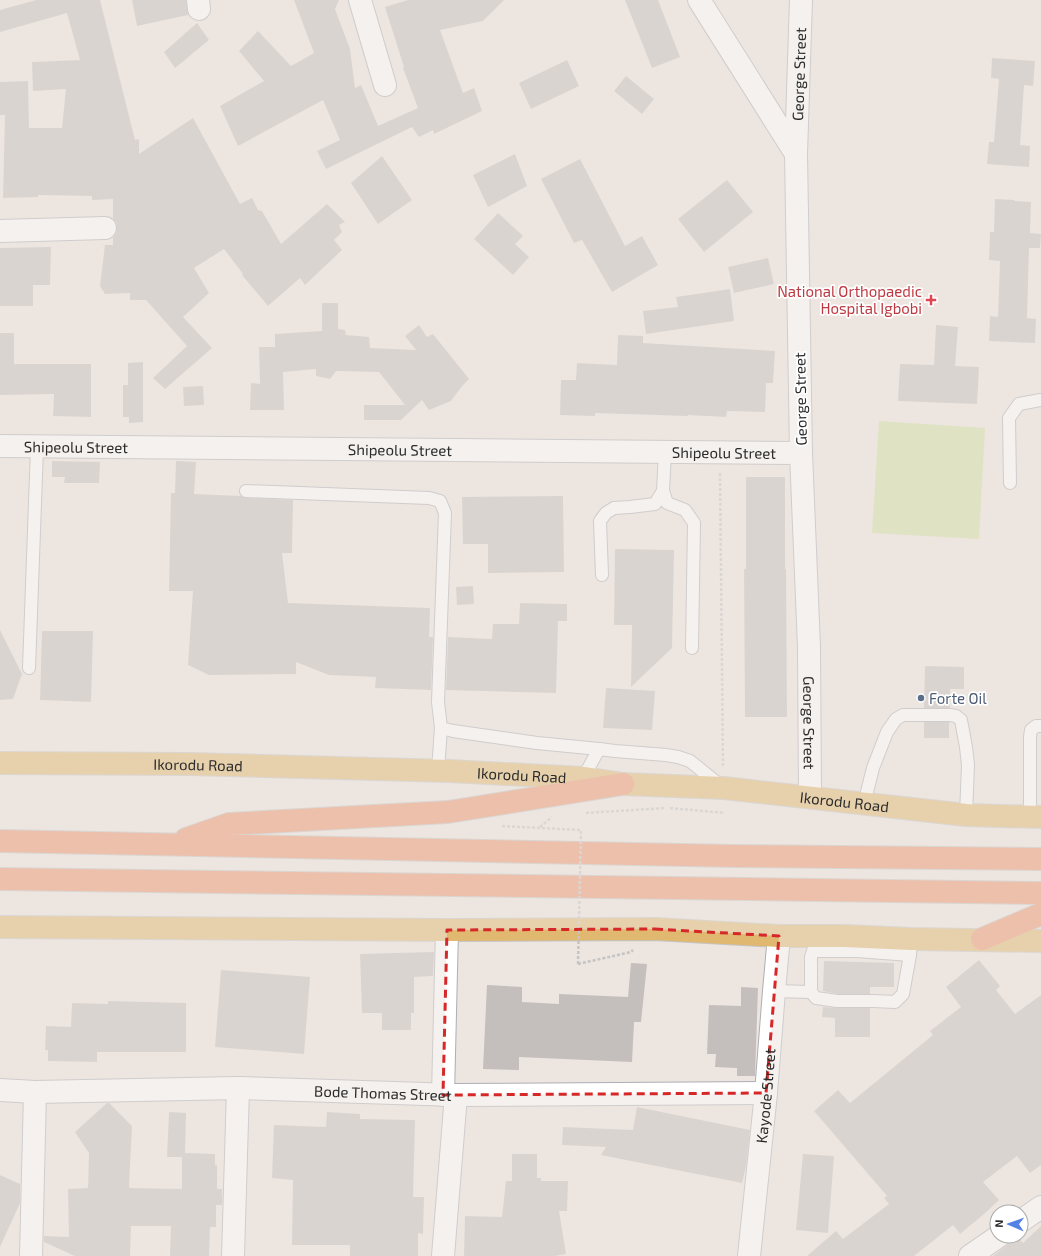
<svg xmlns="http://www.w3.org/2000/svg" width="1041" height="1256" viewBox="0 0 1041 1256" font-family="'Exo 2',sans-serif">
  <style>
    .pitch { fill: #cee1a0 }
    .building { fill: #c4bfbc }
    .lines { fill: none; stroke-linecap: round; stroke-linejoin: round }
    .lane-casing { stroke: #acafb6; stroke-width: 14 }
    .street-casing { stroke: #acafb6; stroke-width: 24 }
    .secondary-casing { stroke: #acafb6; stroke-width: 24 }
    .primary-casing { stroke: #c4c4c4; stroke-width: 24 }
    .highway-casing { stroke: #c4c4c4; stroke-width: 24 }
    .path { stroke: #c4c4c4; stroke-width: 2.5; stroke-dasharray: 3 2; stroke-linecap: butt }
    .lane { stroke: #fff; stroke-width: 12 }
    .street { stroke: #fff; stroke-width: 22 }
    .secondary { stroke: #fff; stroke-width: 22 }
    .primary { stroke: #e0b870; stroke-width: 22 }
    .highway { stroke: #eb936b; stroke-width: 22 }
    .path-bridge { stroke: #c4c4c4; stroke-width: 2.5; stroke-dasharray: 3 2; stroke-linecap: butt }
    .marked { fill: none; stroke: #d62828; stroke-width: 3; stroke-dasharray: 8 5; stroke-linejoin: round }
    .health-dot { fill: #e0444e; stroke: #fff; stroke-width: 1.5 }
    .service-dot { fill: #5c6f8a; stroke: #fff; stroke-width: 1.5 }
    .labels { text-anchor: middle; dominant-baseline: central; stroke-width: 3.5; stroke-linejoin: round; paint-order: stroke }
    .street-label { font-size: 15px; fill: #2c2c2c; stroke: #fff }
    .health-label { font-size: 15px; fill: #be3a42; stroke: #fff; text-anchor: end }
    .service-label { font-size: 15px; fill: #4e5e75; stroke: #fff; text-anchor: start }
  </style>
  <rect width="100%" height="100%" fill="#ece5e0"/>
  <!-- pitch -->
  <polygon class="pitch" points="879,421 985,428 979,539 872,533"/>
  <!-- building -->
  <g class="building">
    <polygon points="36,0 100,0 135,140 139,139 139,154 193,118 240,204 252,198 258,210 262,211 281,244 327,204 345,222 339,225 342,232 334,240 342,250 305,285 300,278 268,306 242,275 243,274 224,249 194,268 209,293 183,317 212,348 165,389 153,378 187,346 146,300 130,300 130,293 105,294 100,286 105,245 113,245 113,237 116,234 117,228 116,222 113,219 113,199 92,200 92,196 38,195 38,197 3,198 5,115 0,115 0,82 28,81 29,128 62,128 66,89 33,91 32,62 80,60 67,13 0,32 0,10"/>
    <polygon points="132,0 186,0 188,15 137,26"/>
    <polygon points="294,0 339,0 335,9 350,49 355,88 361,85 378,126 418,108 403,68 404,67 385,7 408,0 504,0 483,21 440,30 463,93 474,88 482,111 434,134 433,130 419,137 412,127 326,169 317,151 340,140 323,100 238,146 220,106 264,81 239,51 258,31 291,66 314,53"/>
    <polygon points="625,0 658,0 680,57 652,68"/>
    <polygon points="197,23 209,40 175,68 164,52"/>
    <polygon points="992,58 1035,61 1033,86 1024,85 1020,145 1030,146 1029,167 987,164 989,142 994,142 999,79 991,78"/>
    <polygon points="567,60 579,86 531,109 519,83"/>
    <polygon points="626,76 654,99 642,114 614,91"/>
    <polygon points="515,154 527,186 488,207 473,175"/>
    <polygon points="382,156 412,200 378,224 351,183"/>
    <polygon points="580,159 625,246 642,236 658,265 612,292 582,240 574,243 541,179"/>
    <polygon points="727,180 753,212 704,252 678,219"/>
    <polygon points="995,199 1015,200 1014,201 1031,202 1030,233 1041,234 1040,248 1029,248 1027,318 1036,319 1035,343 989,341 990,316 998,317 1000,261 989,260 990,232 994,232"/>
    <polygon points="498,213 523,236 515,244 529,257 513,275 474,239"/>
    <polygon points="51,247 50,285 33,285 33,306 0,306 0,248"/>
    <polygon points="768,258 774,284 734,293 728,267"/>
    <polygon points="730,289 734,321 646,334 643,311 678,307 676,297"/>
    <polygon points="322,303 338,303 338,329 345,330 346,335 369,337 370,348 416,350 405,336 419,325 427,337 433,334 469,379 462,386 451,401 429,410 422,400 401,420 364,420 364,405 405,405 379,372 336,371 330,379 316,376 316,369 283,372 284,410 250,410 251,383 260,384 259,347 275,347 275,334 322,331"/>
    <polygon points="936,325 958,327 955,366 979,367 977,404 898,401 900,364 934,365"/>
    <polygon points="0,333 14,333 14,364 91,364 91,417 53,416 54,394 0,395"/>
    <polygon points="618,335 643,336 643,343 775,351 773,383 766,383 765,412 727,411 726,417 688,415 688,416 595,413 595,416 560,415 561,380 576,380 577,363 617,365"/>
    <polygon points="143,362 143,422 129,423 129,417 123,417 123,385 128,385 128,363"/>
    <polygon points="203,386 204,405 184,406 183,387"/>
    <polygon points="52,461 100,462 99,483 64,483 65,477 52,477"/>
    <polygon points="176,461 196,462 194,494 241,496 246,498 293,500 292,553 282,553 288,603 430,608 429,637 433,637 431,690 375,688 376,677 329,675 296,662 296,674 209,675 188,665 193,591 169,591 171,493 175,493"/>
    <polygon points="746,477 785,477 785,569 786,569 787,717 745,717 744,569 746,569"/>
    <polygon points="563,496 564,572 488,573 488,544 463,544 462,497"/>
    <polygon points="615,549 674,550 672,648 631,687 632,625 614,625"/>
    <polygon points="473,586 474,604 457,605 456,587"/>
    <polygon points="520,603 567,604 567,621 558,621 556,693 446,690 448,637 492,639 493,624 519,624"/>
    <polygon points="0,630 22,674 13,699 0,700"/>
    <polygon points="42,631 93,631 91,702 40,700"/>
    <polygon points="925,666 964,667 964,689 950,689 950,708 924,708"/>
    <polygon points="606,688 655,691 652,730 603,728"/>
    <rect x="924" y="722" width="25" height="16"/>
    <polygon points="434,952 433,976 414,977 414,1013 411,1013 411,1030 382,1030 382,1013 362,1013 360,954"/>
    <polygon points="979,960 1000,986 996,990 1015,1014 1041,995 1041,1165 1030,1173 1017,1156 983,1182 999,1200 984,1214 960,1234 953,1225 914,1256 807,1256 836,1231 843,1239 889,1204 884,1198 887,1196 814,1111 838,1090 850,1103 933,1035 930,1031 961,1007 946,987"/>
    <polygon points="824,961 894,963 894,987 870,987 870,994 838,994 823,991"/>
    <polygon points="631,963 647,964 641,1022 634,1022 632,1062 519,1057 519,1070 483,1069 487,985 522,987 522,1002 559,1004 559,994 628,997"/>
    <polygon points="221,970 310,977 304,1054 215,1047"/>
    <polygon points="741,987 758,988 755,1076 737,1076 737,1068 715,1067 716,1054 707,1054 709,1005 741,1006"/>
    <polygon points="108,1001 186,1003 186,1052 97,1052 97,1062 48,1061 48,1050 45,1050 46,1026 71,1027 72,1003 108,1004"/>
    <polygon points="823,1007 837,1008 870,1008 870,1037 835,1037 835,1018 822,1017"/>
    <polygon points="107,1103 109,1103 132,1126 129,1187 130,1188 182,1189 182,1157 167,1157 169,1112 186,1113 185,1153 215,1154 215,1165 217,1165 217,1189 222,1189 222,1205 216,1205 216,1227 210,1227 209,1256 170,1256 171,1226 131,1226 130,1256 75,1256 44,1242 44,1236 69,1237 68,1189 88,1188 89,1153 75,1132"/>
    <polygon points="637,1107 750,1130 746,1166 742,1183 601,1155 606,1147 562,1145 563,1127 633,1130"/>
    <polygon points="327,1112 360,1114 360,1119 415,1120 413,1197 424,1197 423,1234 418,1233 418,1256 350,1256 350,1245 292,1245 293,1180 272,1178 274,1125 326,1127"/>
    <polygon points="512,1154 537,1154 537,1178 541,1178 541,1181 568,1181 567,1211 559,1211 566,1254 555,1256 464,1256 465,1216 502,1217 506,1181 512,1181"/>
    <polygon points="803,1154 834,1156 828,1233 796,1230"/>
    <polygon points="0,1175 20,1184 20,1203 0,1247"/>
    <polygon points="1041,1226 1041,1256 993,1256 1018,1237 1023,1243"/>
  </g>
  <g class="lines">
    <defs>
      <g id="lane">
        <polyline points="665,452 663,491 667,503 685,510 694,523 692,648"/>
        <polyline points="1010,483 1009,418 1019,404 1041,400"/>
        <polyline points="246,491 429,498 440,501 445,513 438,702 441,728 453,731 537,743 599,749"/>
        <polyline points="602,575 600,521 606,513 614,508 630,507 655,504 663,491"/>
        <polyline points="29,668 37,448"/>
        <polyline points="438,770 441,728"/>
        <polyline points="583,778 599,749 615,751 666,755 678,757 690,761 721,786"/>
        <polyline points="864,804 873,768 887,732 896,719 903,715 950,715 956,716 961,720 966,747 968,765 966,815"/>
        <polyline points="1030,817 1030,737 1031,730 1036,726 1041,726"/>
        <polyline points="774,991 811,992 816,998 837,1001 874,1001 895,1002 903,994 910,955 911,939"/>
        <polyline points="811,992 811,957 813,951 857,951 910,955"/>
      </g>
      <g id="street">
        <polyline points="198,0 199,9"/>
        <polyline points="360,0 385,85"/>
        <polyline points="699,0 796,154"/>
        <polyline points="0,231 105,228"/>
        <path id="s1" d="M801,453l-5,-299 5,-154"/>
        <path id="s2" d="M0,1090l35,2 203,-4 218,7 310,-2"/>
        <polyline points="443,1095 447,930"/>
        <polyline points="1021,1221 1041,1207"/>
        <polyline points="31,1256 35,1092"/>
        <polyline points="233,1256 238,1088"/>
        <polyline points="443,1256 456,1095"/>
        <polyline points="970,1256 999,1236"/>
      </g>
      <g id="secondary">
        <path id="s3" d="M0,446l801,7 8,194 1,150"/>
        <path id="s4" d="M749,1256l17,-163 8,-102 5,-55"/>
      </g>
      <g id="primary">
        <path id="s5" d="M0,763l190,1 260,7 133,7 40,6 101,4 242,27 75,2"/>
        <polyline points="0,927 447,930 655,929 779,936 844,936 911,939 1041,941"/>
      </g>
      <g id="highway">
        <polyline points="186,839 229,824 448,812 623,784"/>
        <polyline points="0,841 734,856 1041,859"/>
        <polyline points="0,879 1041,893"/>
        <polyline points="982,939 1041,914"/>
      </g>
    </defs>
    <!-- lane casing -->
    <use href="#lane" class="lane-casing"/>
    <!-- street casing -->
    <use href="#street" class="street-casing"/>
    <!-- secondary casing -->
    <use href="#secondary" class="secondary-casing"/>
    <!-- primary casing -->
    <use href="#primary" class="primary-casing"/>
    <!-- highway casing -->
    <use href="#highway" class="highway-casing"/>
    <!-- path -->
    <g class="path">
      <polyline points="720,473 723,768"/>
      <polyline points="670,808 725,813"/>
      <polyline points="586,813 665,808"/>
      <polyline points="502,826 581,830"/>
      <polyline points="540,827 552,817"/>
      <polyline points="578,964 631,952 633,950"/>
    </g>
    <!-- lane -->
    <use href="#lane" class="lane"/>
    <!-- street -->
    <use href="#street" class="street"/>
    <!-- secondary -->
    <use href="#secondary" class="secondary"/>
    <!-- primary -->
    <use href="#primary" class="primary"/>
    <!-- highway -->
    <use href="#highway" class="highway"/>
    <!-- path-bridge -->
    <polyline class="path-bridge" points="578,964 581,830"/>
  </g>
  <!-- marked area -->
  <path d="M0 0H1041V1256H0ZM655,929l124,7 -13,157 -323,2 4,-165z" fill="#ece5e0" fill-opacity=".55" fill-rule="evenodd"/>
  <path class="marked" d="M655,929l124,7 -13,157 -323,2 4,-165z"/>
  <!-- markers -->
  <path class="health-dot" d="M929 294h4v4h4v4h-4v4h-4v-4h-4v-4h4z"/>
  <circle class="service-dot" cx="921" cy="698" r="4"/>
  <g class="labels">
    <!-- street labels -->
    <g class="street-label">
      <text stroke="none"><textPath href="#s1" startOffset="379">George Street</textPath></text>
      <text transform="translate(800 399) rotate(-91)">George Street</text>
      <text stroke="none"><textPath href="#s3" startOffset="76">Shipeolu Street</textPath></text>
      <text stroke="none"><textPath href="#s3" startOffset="400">Shipeolu Street</textPath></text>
      <text stroke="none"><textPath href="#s3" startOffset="724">Shipeolu Street</textPath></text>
      <text stroke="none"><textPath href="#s3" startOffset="1071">George Street</textPath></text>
      <text stroke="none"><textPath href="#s5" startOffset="198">Ikorodu Road</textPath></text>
      <text stroke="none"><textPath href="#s5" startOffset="522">Ikorodu Road</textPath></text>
      <text stroke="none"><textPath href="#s5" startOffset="846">Ikorodu Road</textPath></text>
      <text stroke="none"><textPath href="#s2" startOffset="383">Bode Thomas Street</textPath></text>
      <text stroke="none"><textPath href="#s4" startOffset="161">Kayode Street</textPath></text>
    </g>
    <!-- health labels -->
    <g class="health-label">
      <text x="922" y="291">National Orthopaedic<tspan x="922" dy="17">Hospital Igbobi</tspan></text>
    </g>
    <!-- service labels -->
    <g class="service-label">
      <text x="929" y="698">Forte Oil</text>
    </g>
  </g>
  <!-- north arrow -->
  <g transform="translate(1009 1224) rotate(272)"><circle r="19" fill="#ffffff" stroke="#ababab"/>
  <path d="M0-3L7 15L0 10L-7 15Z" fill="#5481e4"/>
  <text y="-6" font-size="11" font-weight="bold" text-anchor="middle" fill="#2c2c2c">N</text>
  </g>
</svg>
